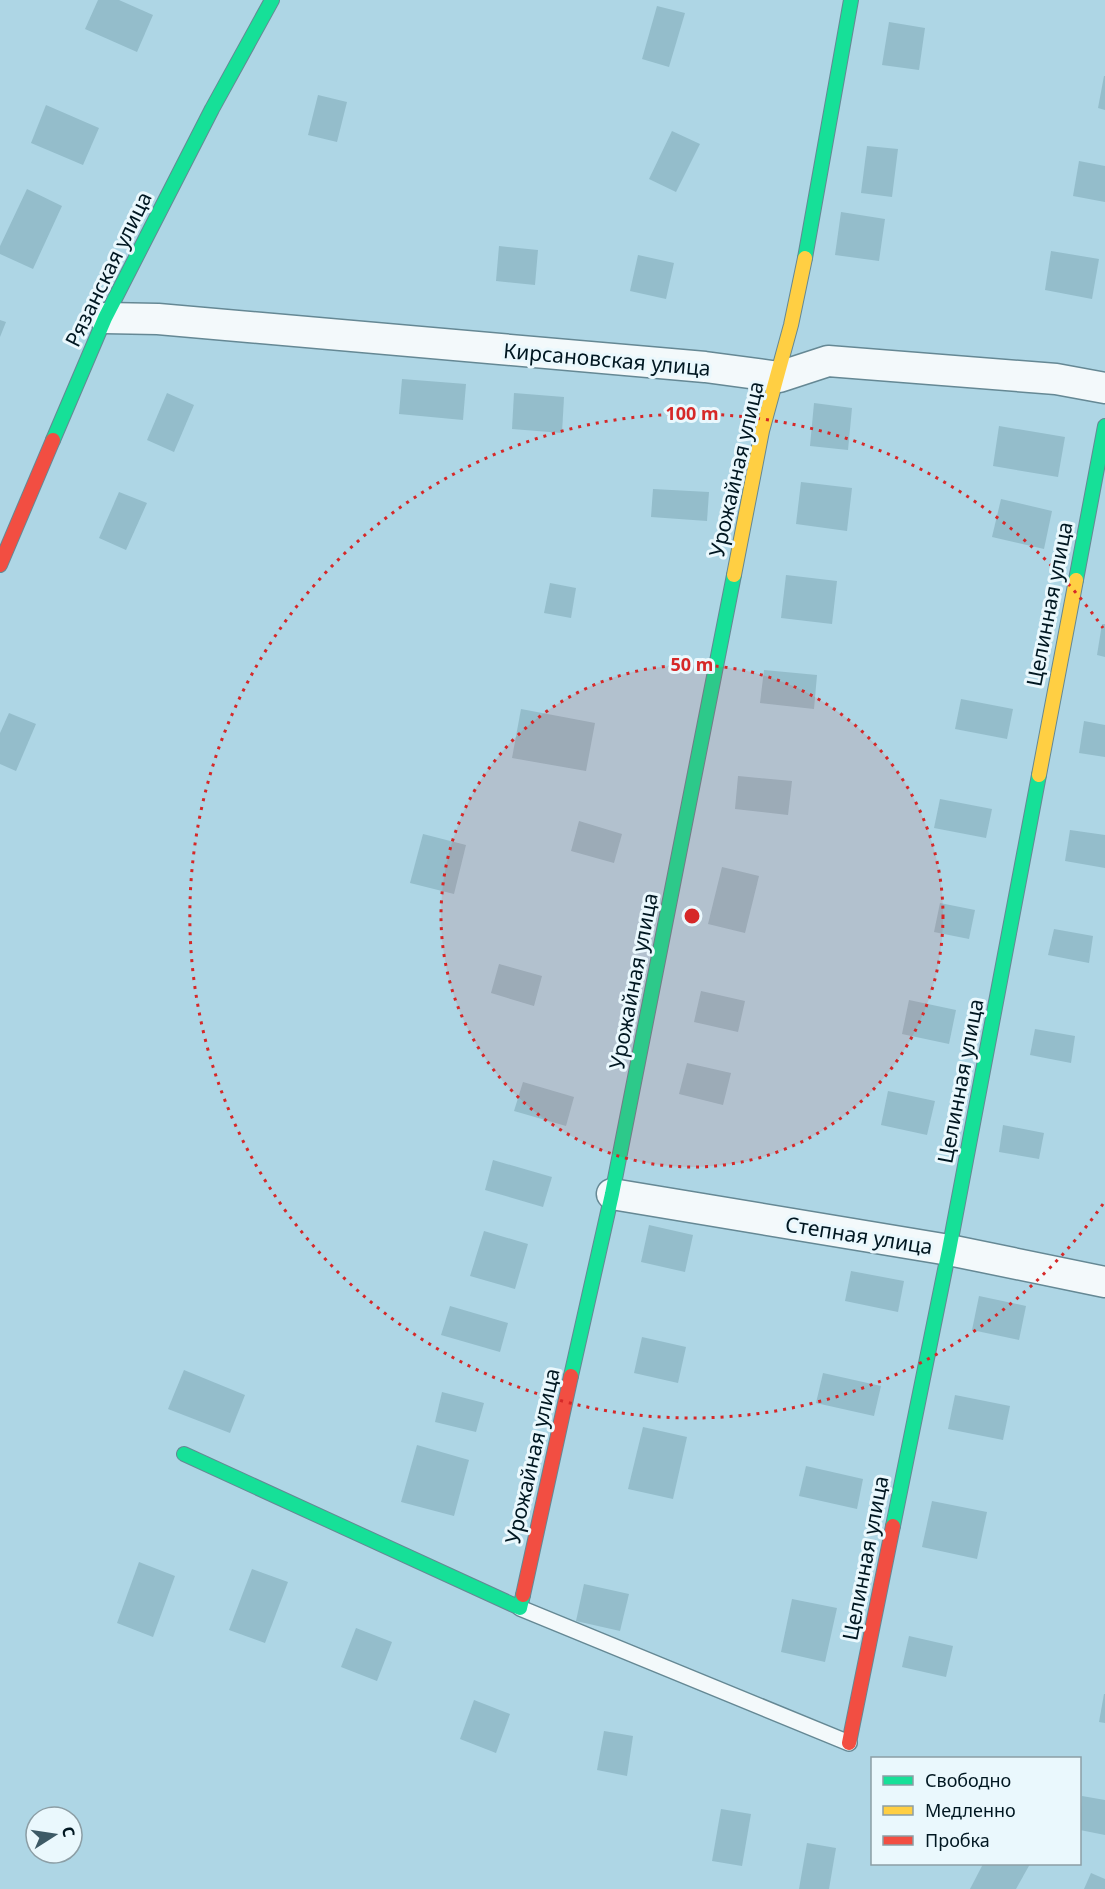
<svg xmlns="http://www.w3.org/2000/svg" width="1105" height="1889" viewBox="0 0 1105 1889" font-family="'Noto Sans',sans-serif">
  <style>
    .building { fill: #94bdcb }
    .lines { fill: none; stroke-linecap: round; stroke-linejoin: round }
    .lane-casing { stroke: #658894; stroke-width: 18 }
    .street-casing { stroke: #658894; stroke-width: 33 }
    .fast-casing { stroke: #658894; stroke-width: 16 }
    .slow-casing { stroke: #658894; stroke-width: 16 }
    .jam-casing { stroke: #658894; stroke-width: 16 }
    .lane { stroke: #f3f9fb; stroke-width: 15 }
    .street { stroke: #f3f9fb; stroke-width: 30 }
    .fast { stroke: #16e098; stroke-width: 14 }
    .slow { stroke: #ffcf43; stroke-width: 14 }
    .jam { stroke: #f24e42; stroke-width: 14 }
    .ring { fill: none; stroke: #d62828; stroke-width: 3; stroke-dasharray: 3 6 }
    .labels { text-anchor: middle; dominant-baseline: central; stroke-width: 6; stroke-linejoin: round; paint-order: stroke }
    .street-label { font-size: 21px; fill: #001721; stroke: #eaf8fd }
    .centre { fill: #d62828; stroke: #eaf8fd; stroke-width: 3 }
    .ring-label { font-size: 18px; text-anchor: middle; font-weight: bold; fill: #d62828; stroke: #eaf8fd; stroke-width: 6; stroke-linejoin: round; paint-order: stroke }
  </style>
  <rect width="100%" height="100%" fill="#aed6e5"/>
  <!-- building -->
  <g class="building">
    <polygon points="98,0 119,0 153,15 137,52 85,29"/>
    <polygon points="657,6 685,13 669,67 642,59"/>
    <polygon points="889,22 925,28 919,70 882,65"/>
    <polygon points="1104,76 1105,76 1105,110 1098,108"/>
    <polygon points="318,95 347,102 337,142 308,135"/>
    <polygon points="46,105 99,128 83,165 31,143"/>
    <polygon points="672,131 700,144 676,192 649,179"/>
    <polygon points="867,146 898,149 892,197 861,193"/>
    <polygon points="1079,161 1105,166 1105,202 1073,196"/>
    <polygon points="27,189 62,206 33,269 0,254 0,246"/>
    <polygon points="841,212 885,219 879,261 835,255"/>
    <polygon points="499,246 538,250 535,285 496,281"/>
    <polygon points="1051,251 1099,259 1092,299 1045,290"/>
    <polygon points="638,255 674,263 666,299 630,291"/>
    <polygon points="0,320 6,322 0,337"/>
    <polygon points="402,379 466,384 463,420 399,414"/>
    <polygon points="167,393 194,405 174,452 147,440"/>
    <polygon points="514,393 564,397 562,433 512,429"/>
    <polygon points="814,403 852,408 848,450 810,446"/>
    <polygon points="999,426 1065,437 1058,477 993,466"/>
    <polygon points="801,482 852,488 847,531 796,524"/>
    <polygon points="653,489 709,492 707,521 651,517"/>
    <polygon points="119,492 147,503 126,550 99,538"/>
    <polygon points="1001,499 1052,511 1044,549 992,537"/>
    <polygon points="786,575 837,581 832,624 781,618"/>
    <polygon points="550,583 576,588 571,618 544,613"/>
    <polygon points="1102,624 1105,624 1105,657 1097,655"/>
    <polygon points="764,670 817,675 814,709 760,703"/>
    <polygon points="961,699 1013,709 1007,739 955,729"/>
    <polygon points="521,709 595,723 586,771 512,758"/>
    <polygon points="9,713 36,724 16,771 0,764 0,733"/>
    <polygon points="1084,721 1105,725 1105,757 1079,753"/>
    <polygon points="738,776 792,781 788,815 735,809"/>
    <polygon points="940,799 992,809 986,838 934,828"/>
    <polygon points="579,821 622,834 614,863 571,851"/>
    <polygon points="1070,830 1105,835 1105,868 1065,861"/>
    <polygon points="423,834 466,845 454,894 410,883"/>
    <polygon points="722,867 759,876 745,933 708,924"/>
    <polygon points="940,903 975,910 969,939 934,932"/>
    <polygon points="1054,929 1093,936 1089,963 1048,955"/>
    <polygon points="499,964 542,976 534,1006 491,993"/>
    <polygon points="701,991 745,1001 738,1032 694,1022"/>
    <polygon points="909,1000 956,1010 949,1044 902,1034"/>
    <polygon points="1035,1029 1075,1036 1071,1063 1030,1055"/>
    <polygon points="687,1063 731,1073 723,1105 679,1094"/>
    <polygon points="523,1082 574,1097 566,1126 514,1111"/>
    <polygon points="888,1091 935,1101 927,1135 881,1125"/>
    <polygon points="1003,1125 1044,1133 1039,1159 999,1152"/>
    <polygon points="493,1160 552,1177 543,1207 485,1190"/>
    <polygon points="649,1225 693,1235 685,1272 641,1262"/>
    <polygon points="484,1231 528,1244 515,1289 470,1276"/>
    <polygon points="851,1271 904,1281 898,1312 845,1301"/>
    <polygon points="979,1296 1026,1306 1019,1340 972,1330"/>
    <polygon points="450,1306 508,1323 500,1352 441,1335"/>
    <polygon points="642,1337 686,1347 678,1383 634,1373"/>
    <polygon points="184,1370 245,1395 230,1433 168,1409"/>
    <polygon points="823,1373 881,1386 874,1416 816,1403"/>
    <polygon points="442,1392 484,1403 476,1432 435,1422"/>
    <polygon points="955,1395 1010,1406 1003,1440 948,1429"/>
    <polygon points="643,1427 687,1437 673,1499 628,1489"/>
    <polygon points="417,1445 469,1460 454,1516 401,1502"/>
    <polygon points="806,1466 863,1479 857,1509 799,1496"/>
    <polygon points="932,1501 987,1512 977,1559 922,1547"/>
    <polygon points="139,1562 175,1576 153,1637 117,1623"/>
    <polygon points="252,1569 288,1582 265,1643 229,1630"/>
    <polygon points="584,1584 629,1594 620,1631 576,1621"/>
    <polygon points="792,1599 837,1608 825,1662 781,1652"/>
    <polygon points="356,1628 392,1642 377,1681 341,1667"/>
    <polygon points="909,1636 953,1646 946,1677 902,1667"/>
    <polygon points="1104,1694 1105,1694 1105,1723 1099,1722"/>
    <polygon points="474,1700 510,1714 496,1753 460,1739"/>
    <polygon points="604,1731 633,1736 627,1776 597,1770"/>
    <polygon points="1082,1796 1105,1800 1105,1835 1080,1830"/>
    <polygon points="721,1809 751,1814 742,1866 712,1861"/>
    <polygon points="807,1843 836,1848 829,1889 799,1889"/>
    <polygon points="983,1864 1030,1864 1016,1889 970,1889"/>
    <polygon points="1091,1873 1105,1879 1105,1889 1084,1889"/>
  </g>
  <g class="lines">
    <defs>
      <polyline id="lane" points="520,1608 849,1743"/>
      <g id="street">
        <polyline points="105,318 158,319 705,367 779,377 828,361 1056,379 1105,388"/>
        <polyline points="612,1194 949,1250 1105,1282"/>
      </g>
      <g id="fast">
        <polyline points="805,258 851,0"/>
        <polyline points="53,440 105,318 212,109 272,0"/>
        <polyline points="1076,580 1105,426"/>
        <polyline points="571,1376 612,1194 734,575"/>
        <polyline points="184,1454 520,1608 523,1595"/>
        <polyline points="893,1526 949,1250 1039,775"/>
      </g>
      <g id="slow">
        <polyline points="734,575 762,431 791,325 805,258"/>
        <polyline points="1039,775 1076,580"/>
      </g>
      <g id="jam">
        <polyline points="0,565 53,440"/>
        <polyline points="523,1595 571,1376"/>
        <polyline points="849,1743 893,1526"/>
      </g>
    </defs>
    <!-- lane casing -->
    <use href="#lane" class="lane-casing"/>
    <!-- street casing -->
    <use href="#street" class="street-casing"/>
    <!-- fast casing -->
    <use href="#fast" class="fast-casing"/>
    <!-- slow casing -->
    <use href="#slow" class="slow-casing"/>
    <!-- jam casing -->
    <use href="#jam" class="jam-casing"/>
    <!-- lane -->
    <use href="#lane" class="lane"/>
    <!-- street -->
    <use href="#street" class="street"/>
    <!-- fast -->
    <use href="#fast" class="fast"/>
    <!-- slow -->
    <use href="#slow" class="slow"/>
    <!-- jam -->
    <use href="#jam" class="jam"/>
  </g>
  <!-- distance rings -->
  <circle cx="692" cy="916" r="251" fill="#d62828" fill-opacity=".12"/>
  <g class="ring">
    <circle cx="692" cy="916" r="251"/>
    <path d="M1103 1204A502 502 0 1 1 1103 628"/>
  </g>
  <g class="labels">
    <!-- street labels -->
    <g class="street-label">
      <text transform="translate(108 269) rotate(-64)">Рязанская улица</text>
      <text transform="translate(607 359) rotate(5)">Кирсановская улица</text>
      <text transform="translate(736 469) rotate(-77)">Урожайная улица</text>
      <text transform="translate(1049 604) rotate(-79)">Целинная улица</text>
      <text transform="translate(633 981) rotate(-79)">Урожайная улица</text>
      <text transform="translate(960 1081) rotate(-79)">Целинная улица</text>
      <text transform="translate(859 1235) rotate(9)">Степная улица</text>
      <text transform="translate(532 1456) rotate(-77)">Урожайная улица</text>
      <text transform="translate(865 1558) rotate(-79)">Целинная улица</text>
    </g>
  </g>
  <circle cx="692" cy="916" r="9" class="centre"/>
  <g class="ring-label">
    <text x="692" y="420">100 m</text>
    <text x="692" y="671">50 m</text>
  </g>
  <!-- legend -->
  <rect x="871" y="1757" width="210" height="108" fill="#eaf8fd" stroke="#8c9ea5" stroke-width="1.5"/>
  <rect x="883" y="1776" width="30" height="9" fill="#16e098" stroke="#8c9ea5" stroke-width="1.5"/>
  <text x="925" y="1787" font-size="18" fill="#001721">Свободно</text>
  <rect x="883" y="1806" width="30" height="9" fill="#ffcf43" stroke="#8c9ea5" stroke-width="1.5"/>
  <text x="925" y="1817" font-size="18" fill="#001721">Медленно</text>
  <rect x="883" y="1836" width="30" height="9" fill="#f24e42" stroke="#8c9ea5" stroke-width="1.5"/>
  <text x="925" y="1847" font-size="18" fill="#001721">Пробка</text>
  <!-- north arrow -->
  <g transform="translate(54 1835) rotate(78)"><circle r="28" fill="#eaf8fd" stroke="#8c9ea5" stroke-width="1.5"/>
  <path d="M0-4.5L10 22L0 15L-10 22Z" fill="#3d5a66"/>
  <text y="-9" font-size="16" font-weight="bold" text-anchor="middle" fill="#001721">С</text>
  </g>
</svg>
